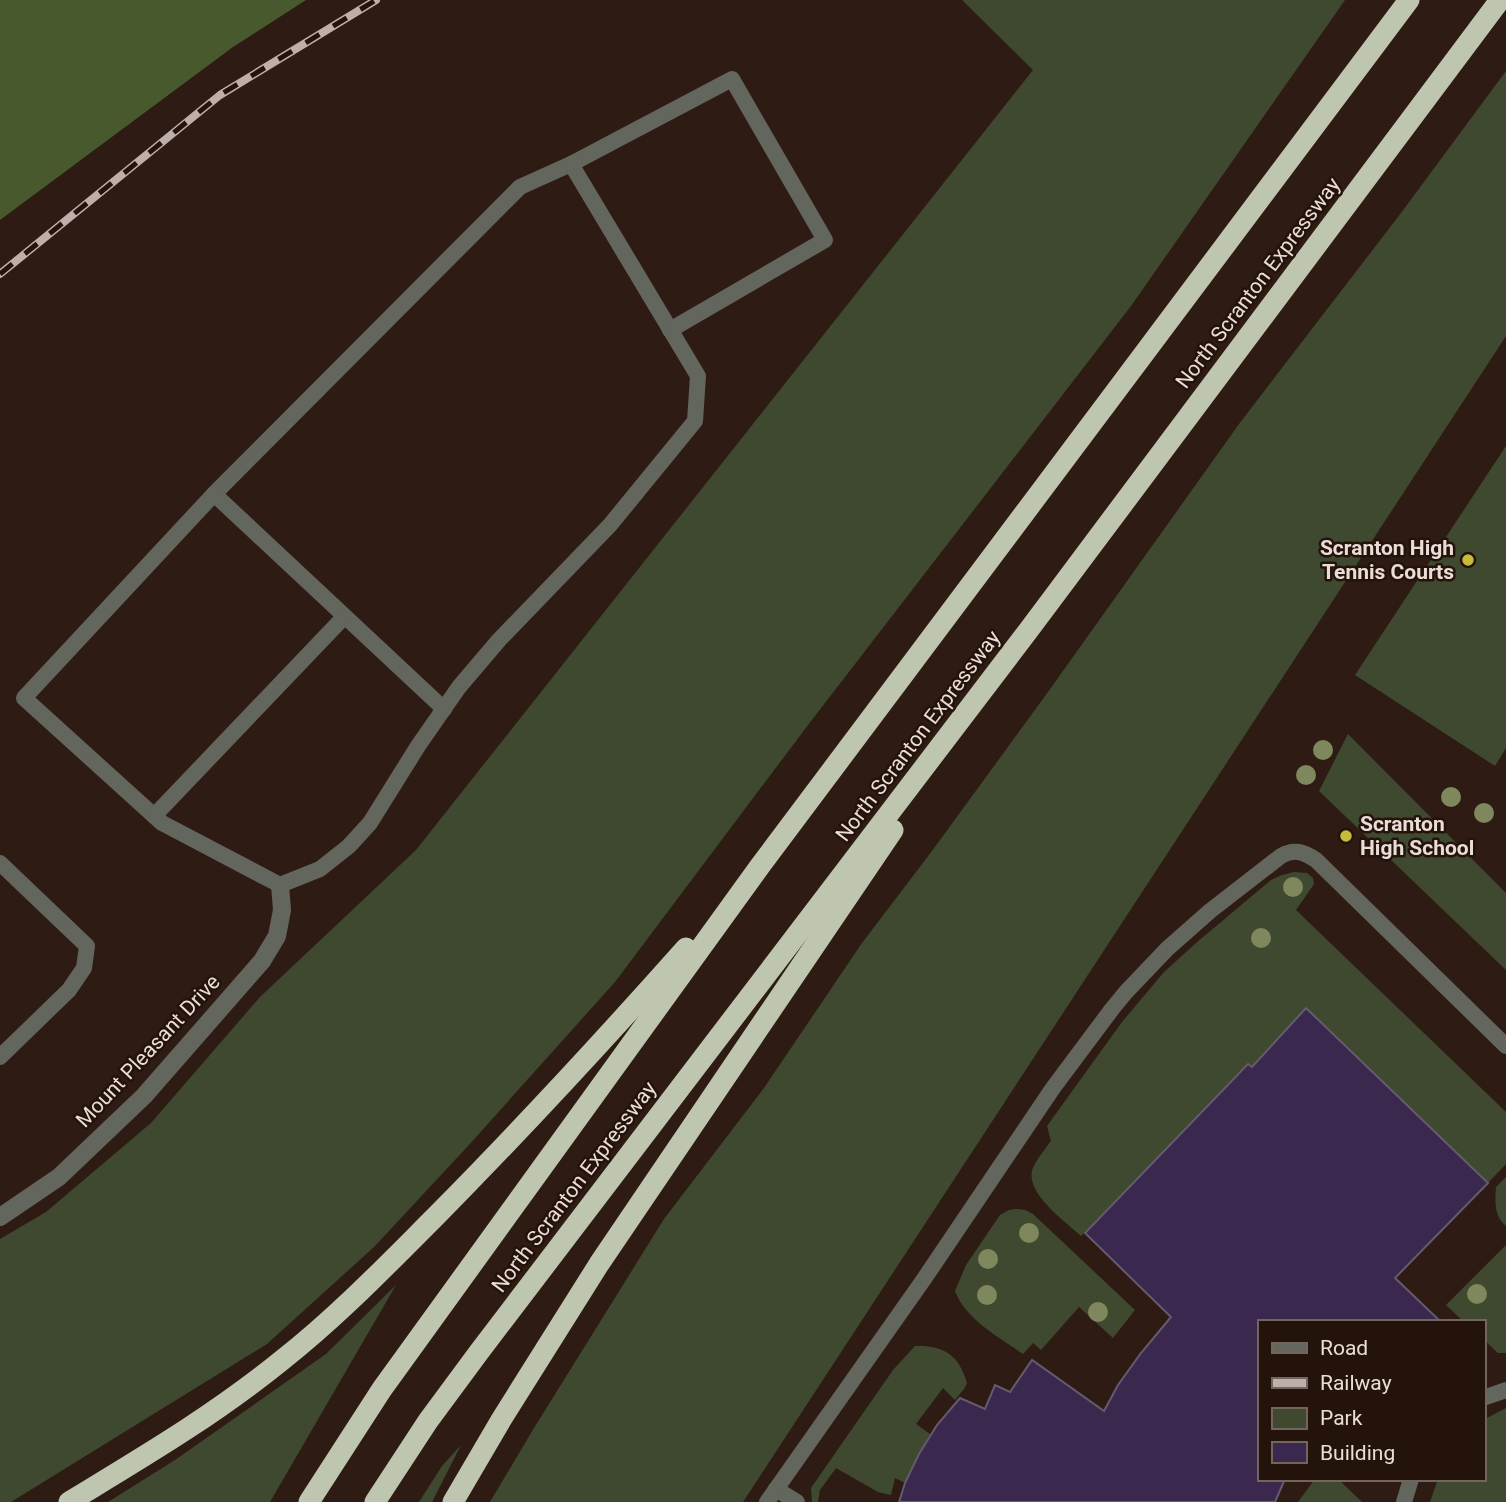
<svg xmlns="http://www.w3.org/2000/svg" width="1506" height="1502" viewBox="0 0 1506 1502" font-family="Roboto,sans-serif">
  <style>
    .green { fill: #3e4930 }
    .forest { fill: #48592e }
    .building { fill: #3b284e; stroke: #645b6e; stroke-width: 2 }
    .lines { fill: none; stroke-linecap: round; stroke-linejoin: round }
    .service { stroke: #62665d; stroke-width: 16 }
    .minor { stroke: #62665d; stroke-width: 18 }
    .motorway { stroke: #bec6b0; stroke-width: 21 }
    .rail-casing { stroke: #beafaa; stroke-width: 8 }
    .rail { stroke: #24130b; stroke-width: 5; stroke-dasharray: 16; stroke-linecap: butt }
    .tree { fill: #7f875c }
    .poi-dot { fill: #c7bb3c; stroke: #24130b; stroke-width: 2.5 }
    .labels { text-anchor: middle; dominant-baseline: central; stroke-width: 5; stroke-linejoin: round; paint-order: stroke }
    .street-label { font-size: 21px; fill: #eaddd8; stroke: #24130b }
    .poi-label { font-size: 21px; font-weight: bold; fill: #eaddd8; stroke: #24130b; text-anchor: end }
  </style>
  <rect width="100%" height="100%" fill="#2e1c14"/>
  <!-- green -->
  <g class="green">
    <polygon points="962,0 1345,0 1131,306 808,725 615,982 468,1146 374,1247 267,1344 11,1502 0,1502 0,1239 46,1212 151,1123 260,997 416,850 1033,70"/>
    <polygon points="1506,71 1506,336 743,1502 490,1502 534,1428 664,1219 764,1088 862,943 932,851 1048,692 1239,424 1401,213"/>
    <polygon points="1506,446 1506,748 1495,766 1355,675"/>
    <polygon points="1348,734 1506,893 1506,970 1319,791"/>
    <path d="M1294,872l13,1 6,5 1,6 -18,26 210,202v52l-18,19 -182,-175 -54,59 -4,-2 -167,171c-15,-14 -58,-44 -48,-68 4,-9 12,-19 18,-27l-4,-15 75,-104 42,-50 32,-29 75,-63 11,-5z"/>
    <path d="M1506,1177v49c-12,-10 -11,-24 -10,-39z"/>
    <path d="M1017,1209l8,1 8,4 102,96 -22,28 -34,-31 -38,43 -8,-7 -10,11c-24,-17 -57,-34 -68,-63l11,-26 34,-50 9,-5z"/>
    <polygon points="1506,1245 1506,1353 1498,1353 1483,1339 1483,1322 1464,1322 1446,1305"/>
    <polygon points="396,1285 270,1502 108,1502 175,1460 326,1354"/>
    <path d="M915,1346c29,-1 44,9 52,37l-3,6 -9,11 -12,-12 -27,36 14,10 -25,49 -10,-5 -4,17 -13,-3 -42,-24 -16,22 -2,12h-6l-1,-14 82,-118z"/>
    <polygon points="1506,1408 1506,1502 1430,1502 1438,1479 1483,1479 1483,1420"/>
    <polygon points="461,1445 432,1502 419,1502 442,1466"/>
    <polygon points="1315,1479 1338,1479 1362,1502 1298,1502"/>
  </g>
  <!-- forest -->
  <polygon class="forest" points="0,0 306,0 233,47 0,220"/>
  <!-- building -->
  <polygon class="building" points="1306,1008 1488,1183 1395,1278 1441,1322 1259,1322 1259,1479 1285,1479 1275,1502 899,1502 905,1483 919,1454 937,1425 960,1398 985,1409 995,1385 1010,1392 1032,1360 1104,1411 1118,1385 1141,1353 1171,1317 1085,1233 1248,1064 1252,1067"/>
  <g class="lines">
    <!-- service -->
    <g class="service">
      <polygon points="571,164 698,376 695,421 610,525 499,640 459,687 418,746 370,823 349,846 320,869 280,885 162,823 24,698 214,494 520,187"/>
      <polyline points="571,164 732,79 825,240 670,330"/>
      <polyline points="214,494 444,709"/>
      <polyline points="154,816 344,617"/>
      <polyline points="0,863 87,946 84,968 69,990 0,1057"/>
      <polyline points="1483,1398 1506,1390"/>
      <polyline points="776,1489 797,1502"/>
      <path d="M767,1502l157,-223 129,-191 59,-79 14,-17 41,-43 43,-38 71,-55c13,-8 23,-4 35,4l190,186"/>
      <polyline points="1404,1502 1411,1479"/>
    </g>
    <!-- minor -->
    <polyline class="minor" points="0,1217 59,1177 144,1096 262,961 277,936 282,910 280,885"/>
    <!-- motorway -->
    <g class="motorway">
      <path d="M69,1502c74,-45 144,-86 212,-141 56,-44 105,-95 155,-145 86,-87 169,-177 250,-268"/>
      <polyline points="309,1502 382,1389 760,866 1409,0"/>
      <polyline points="375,1502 428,1421 479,1352 1028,631 1500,0"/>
      <polyline points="453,1502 501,1420 599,1264 893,830"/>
    </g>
    <defs>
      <polyline id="rail" points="0,274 220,95 376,0"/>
    </defs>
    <!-- rail casing -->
    <use href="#rail" class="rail-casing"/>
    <!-- rail -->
    <use href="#rail" class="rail"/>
  </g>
  <!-- trees -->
  <g class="tree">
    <circle cx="1323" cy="750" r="10"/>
    <circle cx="1306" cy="775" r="10"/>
    <circle cx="1451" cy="797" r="10"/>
    <circle cx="1484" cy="813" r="10"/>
    <circle cx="1293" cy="887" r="10"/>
    <circle cx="1261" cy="938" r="10"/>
    <circle cx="1029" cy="1233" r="10"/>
    <circle cx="988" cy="1259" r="10"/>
    <circle cx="1477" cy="1294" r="10"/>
    <circle cx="987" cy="1295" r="10"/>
    <circle cx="1098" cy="1312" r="10"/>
  </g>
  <!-- markers -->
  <g class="poi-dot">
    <circle cx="1468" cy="560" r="7"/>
    <circle cx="1346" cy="836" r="7"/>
  </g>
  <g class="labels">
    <!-- street labels -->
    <g class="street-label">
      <text transform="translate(1258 283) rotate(-53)">North Scranton Expressway</text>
      <text transform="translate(918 736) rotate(-53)">North Scranton Expressway</text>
      <text transform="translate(148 1051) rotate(-47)">Mount Pleasant Drive</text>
      <text transform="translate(574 1187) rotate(-53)">North Scranton Expressway</text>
    </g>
    <!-- poi labels -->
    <g class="poi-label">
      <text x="1454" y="548">Scranton High<tspan x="1454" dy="24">Tennis Courts</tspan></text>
      <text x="1360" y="824" text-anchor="start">Scranton<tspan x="1360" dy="24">High School</tspan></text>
    </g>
  </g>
  <!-- legend -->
  <rect x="1258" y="1320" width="228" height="161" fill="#24130b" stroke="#73645d" stroke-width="2"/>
  <rect x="1272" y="1343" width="35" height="10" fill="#62665d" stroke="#73645d" stroke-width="2"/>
  <text x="1320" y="1355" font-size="21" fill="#eaddd8">Road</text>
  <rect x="1272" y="1378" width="35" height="10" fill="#beafaa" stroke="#73645d" stroke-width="2"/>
  <text x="1320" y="1390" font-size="21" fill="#eaddd8">Railway</text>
  <rect x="1272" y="1408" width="35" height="21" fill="#3e4930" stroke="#73645d" stroke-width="2"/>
  <text x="1320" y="1425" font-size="21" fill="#eaddd8">Park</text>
  <rect x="1272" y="1442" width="35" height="21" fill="#3b284e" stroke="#73645d" stroke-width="2"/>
  <text x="1320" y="1460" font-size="21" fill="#eaddd8">Building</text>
</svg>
